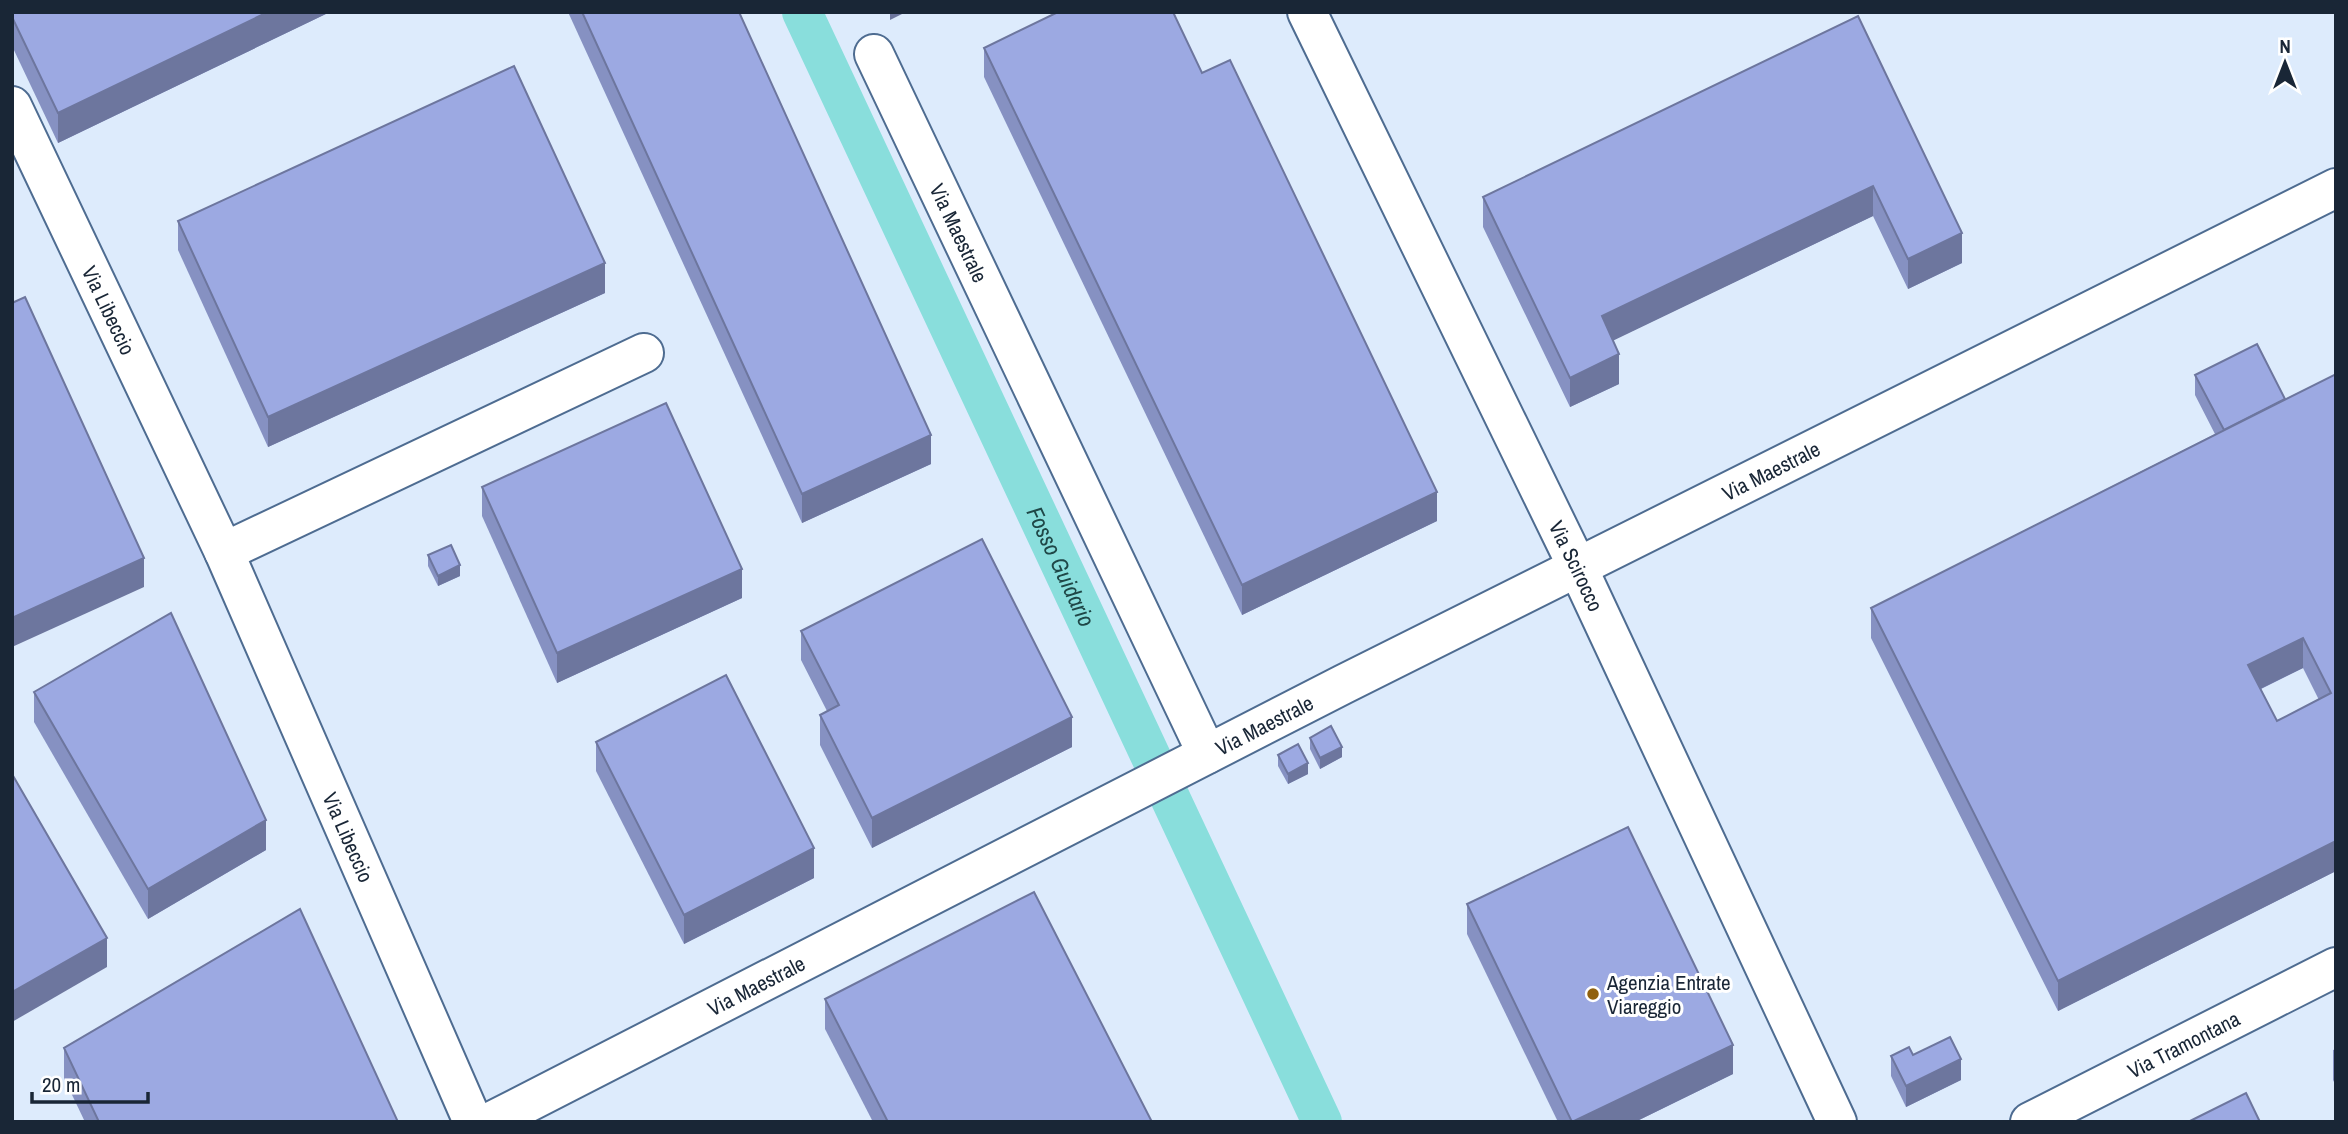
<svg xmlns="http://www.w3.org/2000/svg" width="2348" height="1134" viewBox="0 0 2348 1134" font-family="'Archivo Narrow',sans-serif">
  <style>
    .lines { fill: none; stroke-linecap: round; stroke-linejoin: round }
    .canal { stroke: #89dedc; stroke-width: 40 }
    .minor-casing { stroke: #4e6c91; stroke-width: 42 }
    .minor { stroke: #fff; stroke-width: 38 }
    .wall { fill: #8691c2; fill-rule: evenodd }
    .shaded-wall { fill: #6d769e }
    .building { fill: #9ca9e2; stroke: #6d769e; stroke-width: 2; fill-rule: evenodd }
    .poi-dot { fill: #90600c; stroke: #fff; stroke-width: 2.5 }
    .labels { text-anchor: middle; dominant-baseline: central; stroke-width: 6; stroke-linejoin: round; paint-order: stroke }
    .street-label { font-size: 21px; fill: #192636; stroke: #fff }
    .poi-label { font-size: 21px; fill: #192636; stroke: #fff; text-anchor: start }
    .water-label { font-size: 23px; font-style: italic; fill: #1f4747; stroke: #fff }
  </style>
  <rect width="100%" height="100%" fill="#ddebfc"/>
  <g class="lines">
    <!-- canal -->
    <path class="canal" id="s1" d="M802,12l520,1110"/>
    <defs>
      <g id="minor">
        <path id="s2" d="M1307,12l271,556 259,554"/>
        <path id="s3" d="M874,54l333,700"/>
        <path id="s4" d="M12,106l212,446 249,570"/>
        <polyline points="224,552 644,353"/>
        <path id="s5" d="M490,1122l854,-438 992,-496"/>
        <path id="s6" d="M2030,1122l306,-155"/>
      </g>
    </defs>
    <!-- minor casing -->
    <use href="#minor" class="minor-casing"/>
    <!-- minor -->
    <use href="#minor" class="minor"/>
  </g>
  <!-- wall -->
  <g class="wall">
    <polygon points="12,12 330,12 58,143 12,46"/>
    <polygon points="568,12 739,12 931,464 802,523"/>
    <polygon points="1858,16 1962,263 1908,289 1873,216 1613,340 1619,384 1570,407 1483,227 1483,197"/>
    <polygon points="984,48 1202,73 1437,521 1242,615 984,77"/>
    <polygon points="178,221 605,293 268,447 178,250"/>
    <path d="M2336,374v497l-278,140 -187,-373v-30l344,-174 -20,-39v-20l90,24zM2303,668l16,32 -42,21 -16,-32z"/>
    <polygon points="482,487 742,598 557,683 482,516"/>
    <polygon points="428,555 460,576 438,586 428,566"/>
    <polygon points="801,631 1072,747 872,848 820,745 820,715 827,711 801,660"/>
    <polygon points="34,692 266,850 148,919 34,722"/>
    <polygon points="1310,738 1342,757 1320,769 1310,749"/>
    <polygon points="596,742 814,878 684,944 596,771"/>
    <polygon points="1278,755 1308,774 1288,784 1278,766"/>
    <polygon points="1467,904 1733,1074 1635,1122 1558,1122 1467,934"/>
    <polygon points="825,999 1152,1122 873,1122 825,1029"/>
    <polygon points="64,1048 398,1122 85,1122 64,1078"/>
    <polygon points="2336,1049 2336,1086 2333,1080 2333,1050"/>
    <polygon points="1913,1055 1961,1080 1906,1107 1891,1076 1891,1056"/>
  </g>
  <!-- shaded-wall -->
  <g class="shaded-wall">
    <polygon points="268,12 330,12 58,143 58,113"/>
    <polygon points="890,12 906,12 890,20"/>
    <polygon points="1873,186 1873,216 1602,346 1602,316"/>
    <polygon points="1962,233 1962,263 1908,289 1908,259"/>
    <polygon points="605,263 605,293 268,447 268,417"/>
    <polygon points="1619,354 1619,384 1570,407 1570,378"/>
    <polygon points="931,435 931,464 802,523 802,494"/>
    <polygon points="1437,492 1437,521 1242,615 1242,585"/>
    <polygon points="144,558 144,587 12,647 12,618"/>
    <polygon points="460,565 460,576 438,586 438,576"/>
    <polygon points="742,569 742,598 557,683 557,653"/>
    <polygon points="2303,638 2303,668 2248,695 2248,665"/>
    <polygon points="1072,717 1072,747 872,848 872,818"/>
    <polygon points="1342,747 1342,757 1320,769 1320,758"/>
    <polygon points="1308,763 1308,774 1288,784 1288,774"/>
    <polygon points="266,820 266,850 148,919 148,889"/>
    <polygon points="2336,841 2336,871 2058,1011 2058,981"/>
    <polygon points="814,848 814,878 684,944 684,915"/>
    <polygon points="107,938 107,967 12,1022 12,992"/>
    <polygon points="1733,1045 1733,1074 1635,1122 1573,1122"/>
    <polygon points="1961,1059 1961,1080 1906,1107 1906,1086"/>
  </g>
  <!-- building -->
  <g class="building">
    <polygon points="12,12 268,12 58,113 12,17"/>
    <polygon points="582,12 739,12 931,435 802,494"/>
    <polygon points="1058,12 1173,12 1202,73 1230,60 1437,492 1242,585 984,48"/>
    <polygon points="1858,16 1962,233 1908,259 1873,186 1602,316 1619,354 1570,378 1483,197"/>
    <polygon points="514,66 605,263 268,417 178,221"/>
    <polygon points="25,297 144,558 12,618 12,303"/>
    <polygon points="2257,344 2285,399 2224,430 2195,375"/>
    <path d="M2336,374v467l-278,140 -187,-373zM2303,638l28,55 -54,28 -29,-56z"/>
    <polygon points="666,403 742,569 557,653 482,487"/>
    <polygon points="982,539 1072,717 872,818 820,715 839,705 801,631"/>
    <polygon points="451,545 460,565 438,576 428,555"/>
    <polygon points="171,613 266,820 148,889 34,692"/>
    <polygon points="726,675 814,848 684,915 596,742"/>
    <polygon points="1331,726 1342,747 1320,758 1310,738"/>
    <polygon points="1298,744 1308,763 1288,774 1278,755"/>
    <polygon points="12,774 107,938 12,992"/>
    <polygon points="1628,827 1733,1045 1572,1122 1467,904"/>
    <polygon points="1034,892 1152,1122 888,1122 825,999"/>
    <polygon points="300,909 398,1122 99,1122 64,1048"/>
    <polygon points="1950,1037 1961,1059 1906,1086 1891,1056 1909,1047 1913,1055"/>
    <polygon points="2246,1093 2260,1122 2188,1122"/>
  </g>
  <!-- markers -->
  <circle class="poi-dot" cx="1593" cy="994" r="7"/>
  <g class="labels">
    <!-- street labels -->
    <g class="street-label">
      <text stroke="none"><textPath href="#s3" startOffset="198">Via Maestrale</textPath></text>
      <text stroke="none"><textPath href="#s4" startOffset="226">Via Libeccio</textPath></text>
      <text stroke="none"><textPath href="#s5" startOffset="1437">Via Maestrale</textPath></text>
      <text stroke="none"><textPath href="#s2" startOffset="616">Via Scirocco</textPath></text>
      <text stroke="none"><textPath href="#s5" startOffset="870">Via Maestrale</textPath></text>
      <text stroke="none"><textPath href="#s4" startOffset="805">Via Libeccio</textPath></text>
      <text stroke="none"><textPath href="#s5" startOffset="299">Via Maestrale</textPath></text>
      <text stroke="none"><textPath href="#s6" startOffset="172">Via Tramontana</textPath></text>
    </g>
    <!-- poi labels -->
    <g class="poi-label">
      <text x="1607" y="982">Agenzia Entrate<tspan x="1607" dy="24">Viareggio</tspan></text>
    </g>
    <!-- water labels -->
    <g class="water-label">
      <text stroke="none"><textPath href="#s1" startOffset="612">Fosso Guidario</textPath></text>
    </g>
  </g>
  <!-- border -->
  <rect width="2348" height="1134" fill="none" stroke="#192636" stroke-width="28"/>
  <!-- north arrow -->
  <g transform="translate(2285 63)" stroke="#ffffff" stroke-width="5" paint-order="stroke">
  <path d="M0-5L12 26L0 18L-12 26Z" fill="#192636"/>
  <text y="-10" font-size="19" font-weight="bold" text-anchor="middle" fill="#192636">N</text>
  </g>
  <!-- scale -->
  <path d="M32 1092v10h116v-10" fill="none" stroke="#192636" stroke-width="3.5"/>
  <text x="42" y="1092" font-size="21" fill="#192636" stroke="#ffffff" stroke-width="5" paint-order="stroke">20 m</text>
</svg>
